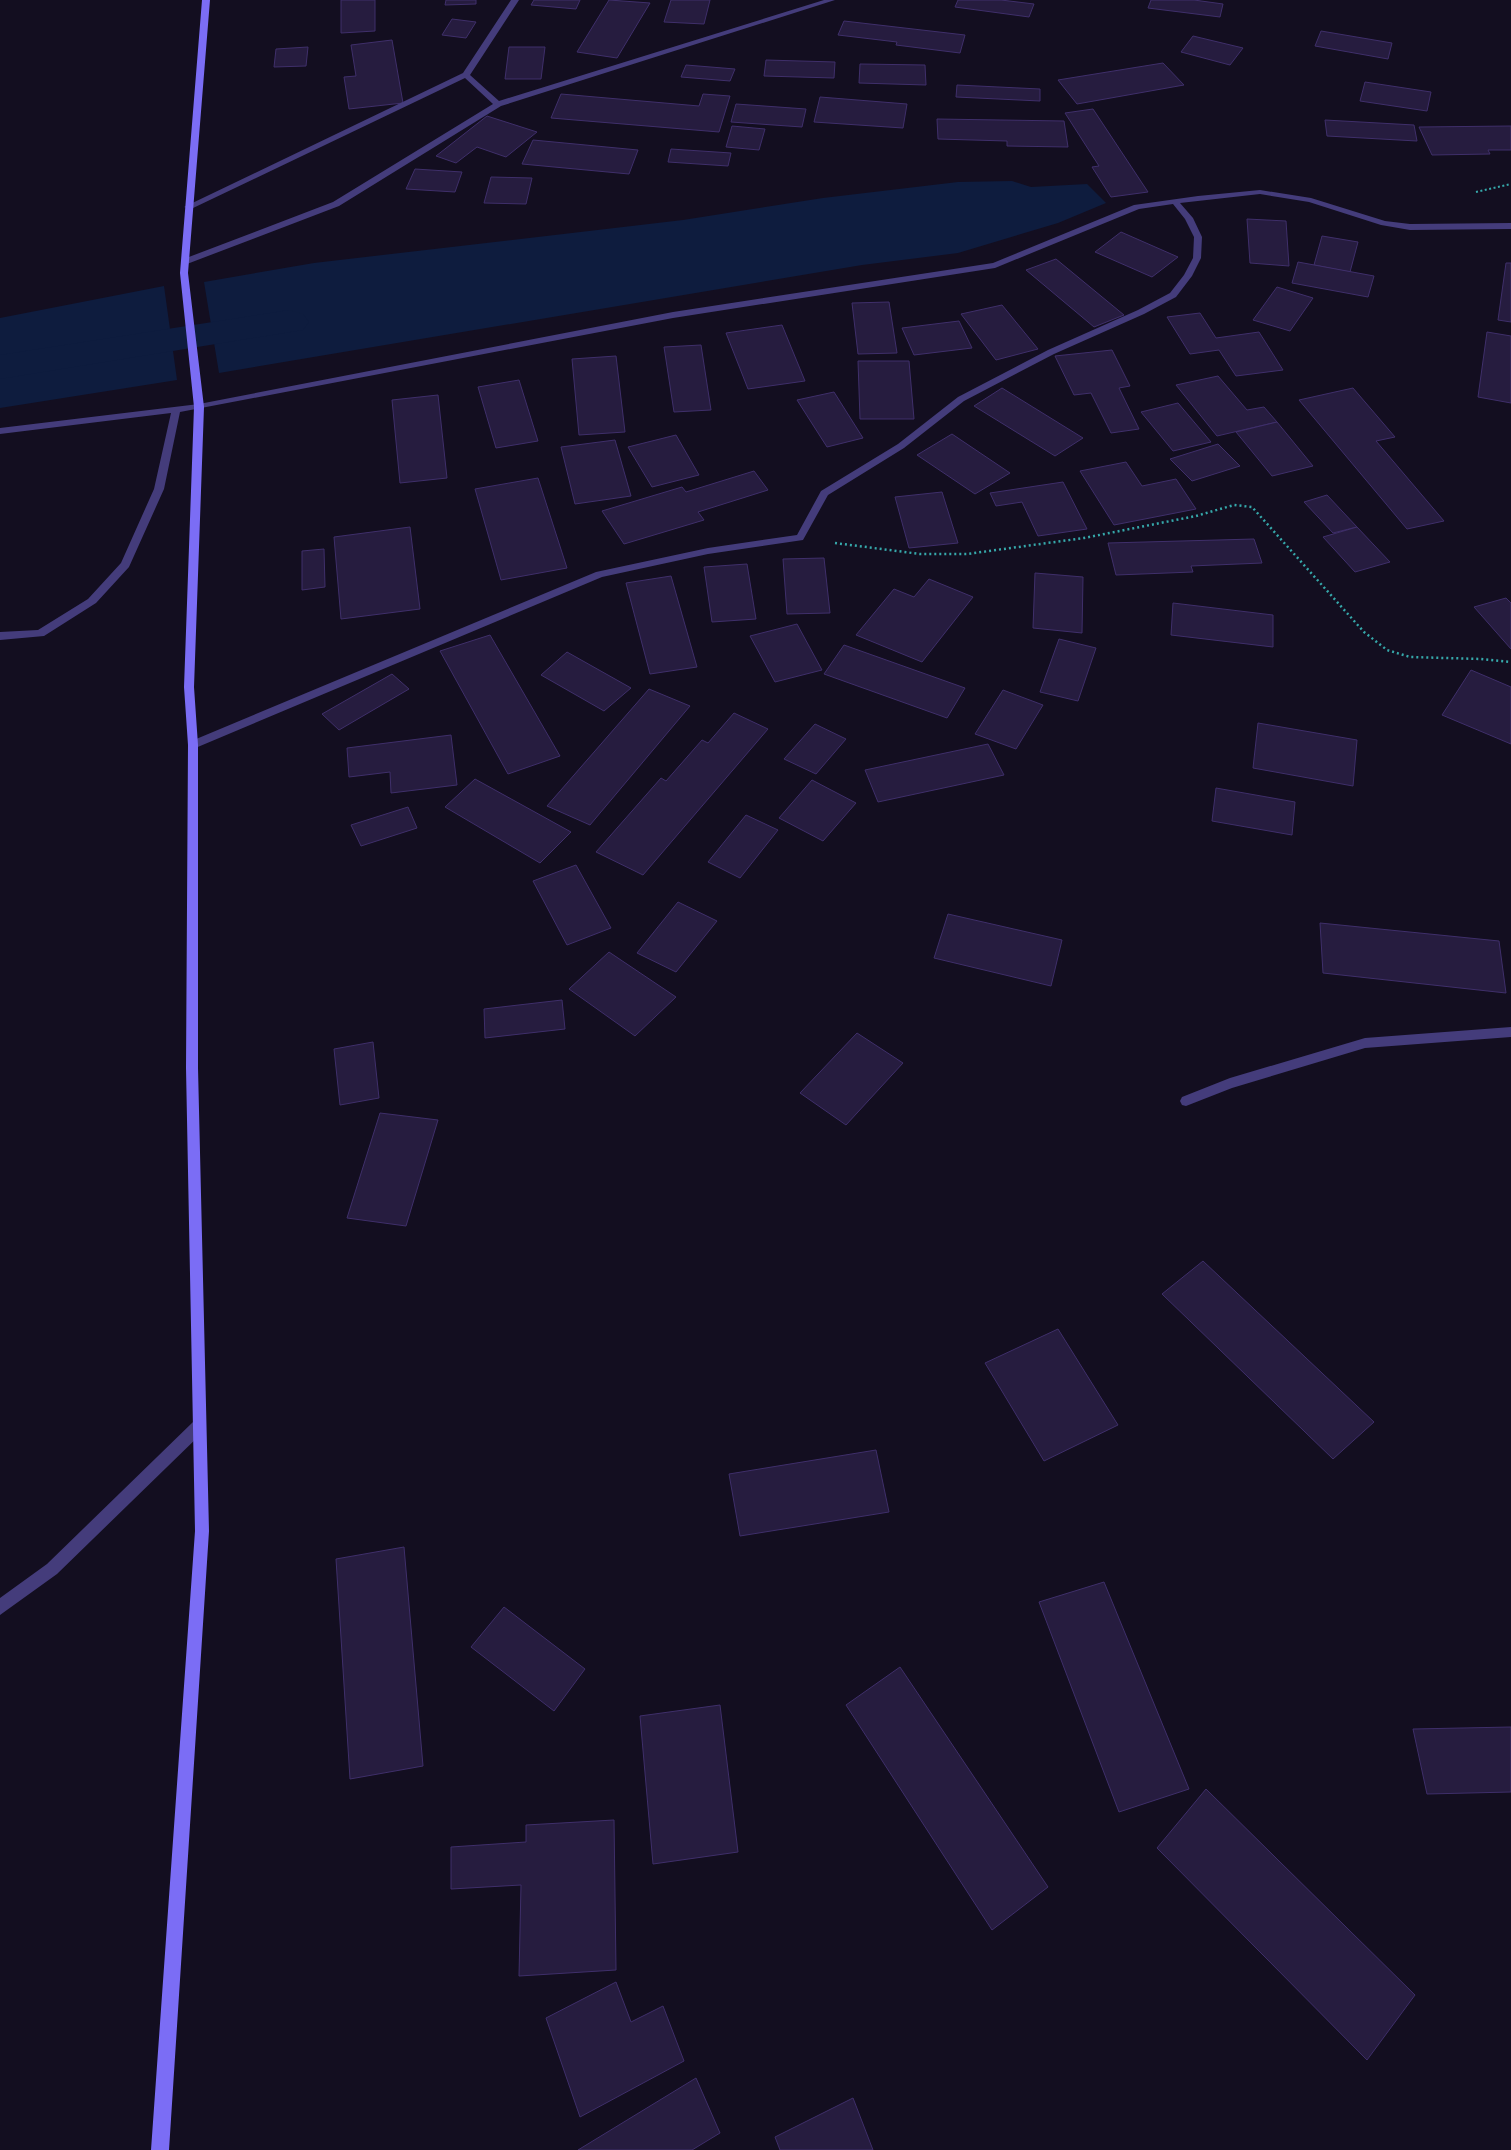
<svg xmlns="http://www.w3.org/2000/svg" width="1511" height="2150" viewBox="0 0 1511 2150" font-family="Karla,sans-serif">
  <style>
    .water { fill: #0e1c3e }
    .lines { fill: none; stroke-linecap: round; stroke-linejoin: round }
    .canal { fill: #0e1c3e; fill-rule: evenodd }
    .building { fill: #261c3f; stroke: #3f2f6a }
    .path-far1 { stroke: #36a8aa; stroke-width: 2; stroke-dasharray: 2 2.5; stroke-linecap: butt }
    .path { stroke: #36a8aa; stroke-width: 2.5; stroke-dasharray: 2 3; stroke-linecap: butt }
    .street { fill: #443c7b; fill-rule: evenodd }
    .secondary { fill: #7b6df5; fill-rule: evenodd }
  </style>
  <rect width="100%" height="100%" fill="#130e20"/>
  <!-- water -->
  <g class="water">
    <polygon points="1012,181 1031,187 1087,184 1106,203 1058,223 958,253 862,265 219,373 204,282 314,263 683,220 823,198 958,182"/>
    <polygon points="164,286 177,380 0,408 0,318"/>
  </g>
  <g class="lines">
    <!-- canal -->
    <polygon class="canal" points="289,310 303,314 309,322 303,330 0,379 0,355"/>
  </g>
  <!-- building -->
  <g class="building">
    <polygon points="341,0 375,0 375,31 341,33"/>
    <polygon points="446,0 476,0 476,4 445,5"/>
    <polygon points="534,0 580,0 576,9 531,5"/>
    <polygon points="609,0 650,3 617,58 577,52"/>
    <polygon points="671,0 710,0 704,24 664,22"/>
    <polygon points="958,0 1001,0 1034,4 1029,17 955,7"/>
    <polygon points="1151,0 1194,0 1223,4 1220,17 1148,8"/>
    <polygon points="452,19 476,22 466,38 442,35"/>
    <polygon points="844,21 965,35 960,53 896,45 897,42 838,35"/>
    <polygon points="1321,31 1392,43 1388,59 1315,46"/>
    <polygon points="1193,36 1243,48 1230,65 1181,52"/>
    <polygon points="392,40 403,103 349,109 344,77 356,76 351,45"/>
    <polygon points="308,47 306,66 274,67 276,49"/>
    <polygon points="509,47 545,47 541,79 505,79"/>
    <polygon points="766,60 835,62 834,78 764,76"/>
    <polygon points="1163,63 1184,85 1077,104 1058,80"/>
    <polygon points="860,64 925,65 926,85 859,83"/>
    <polygon points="686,65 735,69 730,81 681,77"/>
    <polygon points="1365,82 1431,92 1427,111 1360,101"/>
    <polygon points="957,85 1040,89 1040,101 956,97"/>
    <polygon points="561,94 699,106 703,94 730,96 719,132 551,118"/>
    <polygon points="820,97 907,104 903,128 814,122"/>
    <polygon points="736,104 806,109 802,127 731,122"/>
    <polygon points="1093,109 1148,192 1111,197 1092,167 1099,166 1065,113"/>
    <polygon points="487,116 537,132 506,157 477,147 456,163 436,156"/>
    <polygon points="937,119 1064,121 1068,147 1007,146 1007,141 938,139"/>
    <polygon points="1325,120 1414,125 1417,141 1327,136"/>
    <polygon points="732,126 765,129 759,150 726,147"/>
    <polygon points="1511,126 1511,150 1488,150 1490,154 1432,155 1419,127"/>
    <polygon points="533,140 638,150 629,174 522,164"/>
    <polygon points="671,149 731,153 728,166 668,162"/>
    <polygon points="415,169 462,172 455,192 406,189"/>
    <polygon points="491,177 532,178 526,204 484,203"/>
    <polygon points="1247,219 1286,221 1289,266 1250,263"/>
    <polygon points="1121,232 1178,257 1152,277 1095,252"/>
    <polygon points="1322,236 1358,242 1350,272 1314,265"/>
    <polygon points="1056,259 1124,315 1094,327 1026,270"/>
    <polygon points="1298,262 1374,276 1368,297 1292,283"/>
    <polygon points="1506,263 1511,263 1511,322 1498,320"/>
    <polygon points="1277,287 1313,298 1290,331 1253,320"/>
    <polygon points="889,302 897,353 858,354 852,303"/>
    <polygon points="1002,305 1038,349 996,360 961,314"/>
    <polygon points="1200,313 1216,338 1259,332 1283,370 1236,376 1219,350 1190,354 1167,317"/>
    <polygon points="959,321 972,348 914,355 902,328"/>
    <polygon points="782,325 805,381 748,389 726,333"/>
    <polygon points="1487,332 1511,336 1511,403 1478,397"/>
    <polygon points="701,345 711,410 674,412 664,347"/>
    <polygon points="1112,350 1130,386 1119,388 1139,429 1111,433 1091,393 1074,395 1055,356"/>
    <polygon points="616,356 625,432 579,435 572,359"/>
    <polygon points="858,361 909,361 914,419 860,419"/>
    <polygon points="1218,376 1247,410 1264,407 1277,422 1217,436 1176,385"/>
    <polygon points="519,380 538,441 496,448 478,387"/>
    <polygon points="1002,388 1083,438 1055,456 974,406"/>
    <polygon points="1353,388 1395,437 1376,441 1444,521 1407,529 1299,400"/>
    <polygon points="834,392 863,438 827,447 797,400"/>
    <polygon points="438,395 447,478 400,483 392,400"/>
    <polygon points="1178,403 1211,442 1173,451 1141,412"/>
    <polygon points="1277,422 1313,466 1272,476 1236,432"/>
    <polygon points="952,434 1010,473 975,494 917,455"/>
    <polygon points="676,435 699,475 652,487 628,447"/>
    <polygon points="615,440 631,496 575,504 561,447"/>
    <polygon points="1218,444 1240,466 1192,481 1170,459"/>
    <polygon points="1126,462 1142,486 1176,479 1196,509 1114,525 1080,471"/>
    <polygon points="754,471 768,490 698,512 704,520 624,544 602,511 682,487 686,492"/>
    <polygon points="538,478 567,568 501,580 475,489"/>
    <polygon points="1063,482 1087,529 1038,536 1022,502 996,506 990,493"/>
    <polygon points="942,492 958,543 909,548 895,497"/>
    <polygon points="1327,495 1357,527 1333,533 1304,502"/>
    <polygon points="410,527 420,609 341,619 334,537"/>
    <polygon points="1357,527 1390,562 1355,572 1323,537"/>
    <polygon points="1254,539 1262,563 1191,566 1193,572 1116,575 1108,543"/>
    <polygon points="324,549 325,587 302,590 302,551"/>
    <polygon points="824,558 830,613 787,614 783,559"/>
    <polygon points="747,564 756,619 712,622 704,567"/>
    <polygon points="1035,573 1083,577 1082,633 1033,628"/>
    <polygon points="671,576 697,667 650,674 626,583"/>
    <polygon points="929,579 973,597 922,662 856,635 894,589 914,597"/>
    <polygon points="1506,598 1511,603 1511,649 1474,607"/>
    <polygon points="1173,603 1273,615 1273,647 1171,635"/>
    <polygon points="797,624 822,670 775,682 750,636"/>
    <polygon points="490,635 560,756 508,774 440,651"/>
    <polygon points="1059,639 1096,648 1078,701 1040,692"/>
    <polygon points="844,645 965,688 947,718 824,674"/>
    <polygon points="567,652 631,688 604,711 541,675"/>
    <polygon points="1471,670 1511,687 1511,744 1442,715"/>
    <polygon points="392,674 409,689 339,730 322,714"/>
    <polygon points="649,689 690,706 590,825 547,806"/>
    <polygon points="1003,690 1043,705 1016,749 975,734"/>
    <polygon points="734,713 768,729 643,875 596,852 661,778 666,781 702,740 708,743"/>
    <polygon points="1258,723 1357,740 1353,786 1253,768"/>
    <polygon points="815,724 846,739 816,774 784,759"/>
    <polygon points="451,735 457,785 391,793 390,772 349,777 347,748"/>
    <polygon points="988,744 1004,775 878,802 865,770"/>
    <polygon points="475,779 571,832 540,863 445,807"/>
    <polygon points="812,780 856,803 823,841 779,818"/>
    <polygon points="1216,788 1295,802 1292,835 1212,821"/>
    <polygon points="408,807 417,828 361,846 351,825"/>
    <polygon points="746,815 778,830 740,878 708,862"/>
    <polygon points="576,865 611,928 567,945 533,881"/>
    <polygon points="678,902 717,921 676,972 637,953"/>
    <polygon points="948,914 1062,940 1051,986 934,958"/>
    <polygon points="1320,923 1499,941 1506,993 1323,973"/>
    <polygon points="609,952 676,997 635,1036 569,989"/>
    <polygon points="562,1000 565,1029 485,1038 484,1009"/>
    <polygon points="857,1033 903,1063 846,1125 800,1093"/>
    <polygon points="373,1042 379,1098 340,1105 334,1049"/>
    <polygon points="380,1113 438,1120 406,1226 347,1218"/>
    <polygon points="1203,1261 1374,1422 1333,1459 1162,1294"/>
    <polygon points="1058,1329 1118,1425 1044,1461 985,1363"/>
    <polygon points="876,1450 889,1512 740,1536 729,1474"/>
    <polygon points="404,1547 423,1766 350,1779 336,1559"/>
    <polygon points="1104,1582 1189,1789 1119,1812 1039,1602"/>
    <polygon points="504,1607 585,1669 554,1711 471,1647"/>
    <polygon points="900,1667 1048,1887 992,1930 846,1705"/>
    <polygon points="720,1705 738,1852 653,1864 640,1716"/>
    <polygon points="1511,1727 1511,1792 1427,1794 1413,1729"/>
    <polygon points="1206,1789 1415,1995 1367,2060 1157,1848"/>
    <polygon points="614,1820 616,1970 519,1976 521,1885 451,1889 451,1847 526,1842 526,1825"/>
    <polygon points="616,1982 631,2022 663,2006 684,2061 580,2117 546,2018"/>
    <polygon points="696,2078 720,2133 692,2150 578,2150"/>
    <polygon points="853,2098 873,2150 780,2150 775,2137"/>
  </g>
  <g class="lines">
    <!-- path-far1 -->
    <polyline class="path-far1" points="1476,192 1511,184"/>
    <!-- path -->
    <polyline class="path" points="835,543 920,554 967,554 1084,538 1196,516 1234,505 1252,507 1364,632 1387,650 1410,657 1481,659 1511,662"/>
    <!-- street -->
    <g class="street">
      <polygon points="511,0 519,0 470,75 499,101 824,0 835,0 501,106 339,206 187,264 181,264 181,260 333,202 493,104 465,78 191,209 184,207 463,73"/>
      <polygon points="1260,190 1311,198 1385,221 1410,224 1511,223 1511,229 1410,230 1381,225 1309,202 1260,194 1180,203 1193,218 1202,237 1201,258 1192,276 1176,297 1144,314 1054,354 964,401 904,448 828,495 803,540 708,554 602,577 193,749 189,748 188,745 189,742 596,572 708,548 797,535 821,491 898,444 958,397 1048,350 1138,310 1170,293 1184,275 1193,258 1194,237 1185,219 1173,204 1139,209 995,268 673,318 180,412 164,489 129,567 96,603 44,636 0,640 0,632 38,630 88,599 121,563 154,489 171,413 0,434 0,428 199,404 673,312 993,263 1134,205 1198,196"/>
      <polygon points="1511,1027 1511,1037 1365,1048 1232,1088 1186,1106 1182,1105 1180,1101 1182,1097 1230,1078 1365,1038"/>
      <polygon points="198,1420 203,1422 205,1427 203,1432 57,1574 0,1615 0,1598 47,1564 193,1422"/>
    </g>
    <!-- secondary -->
    <polygon class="secondary" points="202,0 210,0 188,273 204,407 194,687 198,745 198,1068 209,1531 169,2150 151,2150 195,1531 186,1068 188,745 184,687 194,407 180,273"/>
  </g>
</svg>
